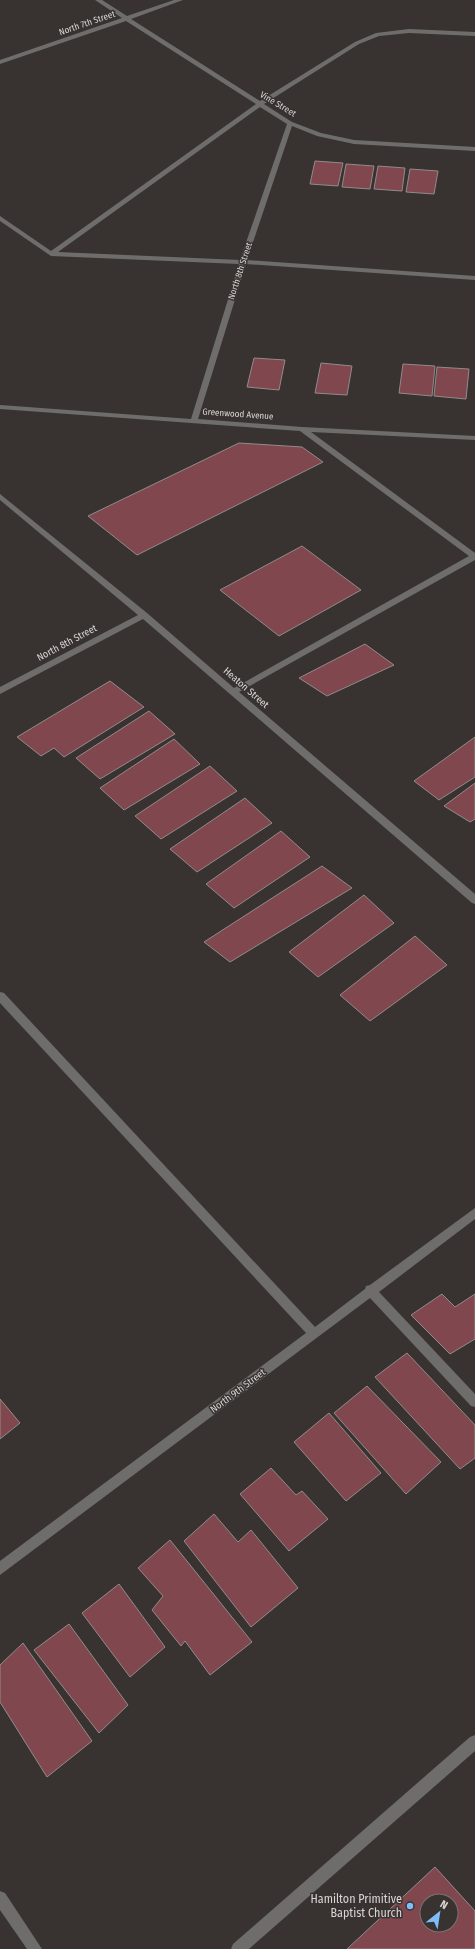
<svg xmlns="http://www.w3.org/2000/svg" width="475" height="1949" viewBox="0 0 475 1949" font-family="'Fira Sans Condensed',sans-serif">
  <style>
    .building { fill: #81474f; stroke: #918b8b; fill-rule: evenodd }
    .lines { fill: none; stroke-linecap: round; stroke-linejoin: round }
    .minor { fill: #6f6d6c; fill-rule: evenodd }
    .poi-dot { fill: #7dbef9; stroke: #383331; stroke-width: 1.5 }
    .labels { text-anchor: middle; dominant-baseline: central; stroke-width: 3; stroke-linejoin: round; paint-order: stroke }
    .far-street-label { font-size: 9px; fill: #d8d5d4; stroke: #383331 }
    .street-label { font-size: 10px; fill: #d8d5d4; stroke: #383331 }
    .near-poi-label { font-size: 12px; fill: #d8d5d4; stroke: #383331; text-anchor: end }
  </style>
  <rect width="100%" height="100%" fill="#383331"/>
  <!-- building -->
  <g class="building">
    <polygon points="315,161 343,163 338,186 310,184"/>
    <polygon points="346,164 374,166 370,189 342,187"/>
    <polygon points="378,166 405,168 402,191 374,189"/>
    <polygon points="410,169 438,171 434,194 406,192"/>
    <polygon points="254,358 285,360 279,390 247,387"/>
    <polygon points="321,363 352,366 347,395 315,393"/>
    <polygon points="403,364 435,366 432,396 399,393"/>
    <polygon points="437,367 469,369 466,399 434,396"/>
    <polygon points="239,443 302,447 323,462 137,555 88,516"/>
    <polygon points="302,546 361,590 279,636 220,590"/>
    <polygon points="365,644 394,665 327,696 299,678"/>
    <polygon points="110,681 144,707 64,757 54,748 41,756 17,737"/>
    <polygon points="149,711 175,734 100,779 76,758"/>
    <polygon points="475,737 475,777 439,800 414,781"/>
    <polygon points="174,739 200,764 124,810 100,788"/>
    <polygon points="210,766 237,791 161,839 135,816"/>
    <polygon points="475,783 475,819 470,822 444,806"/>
    <polygon points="245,798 272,823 197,872 170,849"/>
    <polygon points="281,831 310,857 234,908 206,884"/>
    <polygon points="322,866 352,888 230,962 204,942"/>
    <polygon points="364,895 394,923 318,977 289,952"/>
    <polygon points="415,936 447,965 370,1021 340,995"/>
    <polygon points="442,1294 455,1307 475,1294 475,1339 450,1354 411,1315"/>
    <polygon points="407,1353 475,1425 475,1458 460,1469 375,1377"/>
    <polygon points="367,1386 441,1462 406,1494 334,1413"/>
    <polygon points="0,1399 20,1423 0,1439"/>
    <polygon points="329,1413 381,1473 346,1501 294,1442"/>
    <polygon points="271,1468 296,1495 302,1491 328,1519 289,1551 240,1494"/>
    <polygon points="214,1514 238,1542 251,1530 298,1588 251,1627 184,1541"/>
    <polygon points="170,1540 252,1642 210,1675 185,1641 181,1646 152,1610 163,1596 138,1568"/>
    <polygon points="119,1584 165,1647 130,1677 82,1613"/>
    <polygon points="69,1624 128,1705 99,1733 34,1650"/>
    <polygon points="23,1643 92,1741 47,1777 0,1702 0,1665"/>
    <path d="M435,1867l40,44v38h-128zM427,1901h24v24h-24z"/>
  </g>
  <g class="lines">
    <!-- minor -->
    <g class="minor">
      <path d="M95,0h7l25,16 47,-16h9l-52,19 129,82 95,-59 21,-9 33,-4 66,3v4l-66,-3 -30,3 -20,8 -95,60 28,18 29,11 33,7 121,7v4l-121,-7 -37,-8 -25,-10 -45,134 228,16v4l-229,-16 -48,155 104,8 173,9v4l-164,-8 164,121v7l-236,132 236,202v10l-3,-1 -329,-284 -143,75v-7l138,-72 -138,-115v-6l147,119 87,75 235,-132 -169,-125 -300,-22v-4l191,14 48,-155 -188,-8 -51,-35v-5l51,35 205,-147 -130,-83 -126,43v-4l122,-42zM260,107l27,17 -47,136 -182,-8z"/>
      <polygon points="0,992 4,993 315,1327 365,1289 366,1286 370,1285 475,1208 475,1219 379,1292 475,1394 475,1407 471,1406 370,1298 0,1575 0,1561 306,1333 0,1003"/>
      <polygon points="475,1735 475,1751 249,1949 231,1949 233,1944 470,1737"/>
      <polygon points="0,1891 5,1893 42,1949 27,1949 0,1910"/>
    </g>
  </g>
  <!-- markers -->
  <circle class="poi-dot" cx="410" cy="1906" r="4"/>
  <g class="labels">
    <!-- far-street labels -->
    <g class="far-street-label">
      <text transform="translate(87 23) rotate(-19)">North 7th Street</text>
      <text transform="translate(278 104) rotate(31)">Vine Street</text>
      <text transform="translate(240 271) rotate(-72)">North 8th Street</text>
      <text transform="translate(238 414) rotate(4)">Greenwood Avenue</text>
    </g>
    <!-- street labels -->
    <g class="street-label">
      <text transform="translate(67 643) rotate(-28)">North 8th Street</text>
      <text transform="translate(246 688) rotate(41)">Heaton Street</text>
      <text transform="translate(238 1391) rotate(-37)">North 9th Street</text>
    </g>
    <!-- near-poi labels -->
    <g class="near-poi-label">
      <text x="402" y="1899">Hamilton Primitive<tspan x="402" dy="14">Baptist Church</tspan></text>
    </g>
  </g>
  <!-- north arrow -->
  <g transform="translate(439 1913) rotate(30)"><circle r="19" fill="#383331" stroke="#787472"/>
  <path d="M0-3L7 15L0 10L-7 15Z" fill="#7dbef9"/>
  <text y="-6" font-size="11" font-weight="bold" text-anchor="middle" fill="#d8d5d4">N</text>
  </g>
</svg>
